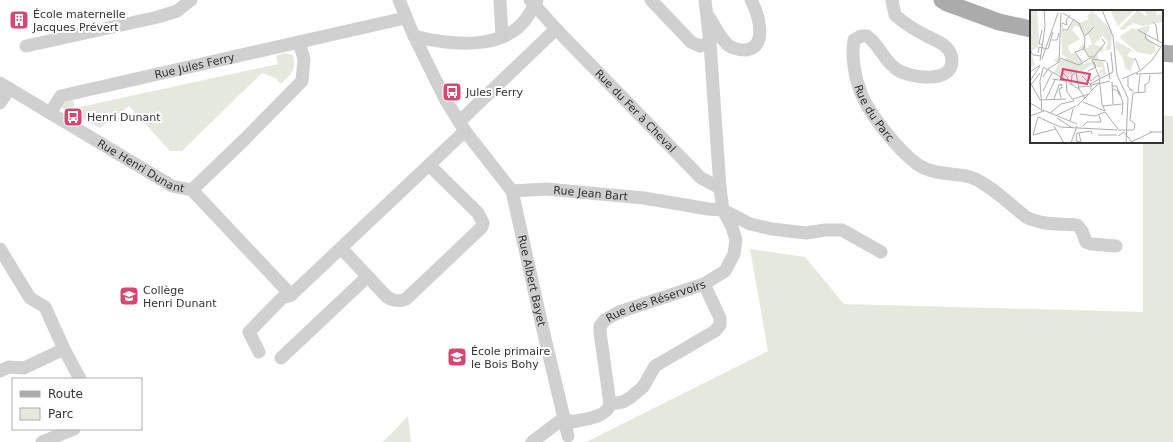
<svg xmlns="http://www.w3.org/2000/svg" width="1173" height="442" viewBox="0 0 1173 442" font-family="'DejaVu Sans',sans-serif">
  <style>
    .green { fill: #e5e9dd }
    .lines { fill: none; stroke-linecap: round; stroke-linejoin: round }
    .minor { stroke: #d0d0d0; stroke-width: 13 }
    .major { stroke: #ababab; stroke-width: 17 }
    .labels { text-anchor: middle; dominant-baseline: central; stroke-width: 4; stroke-linejoin: round; paint-order: stroke }
    .poi-label { font-size: 11px; fill: #333; stroke: #fff; text-anchor: start }
    .street-label { font-size: 11px; fill: #333; stroke: #fff }
    .inset-road { fill: none; stroke: #adadad; stroke-width: 1 }
    .view { fill: #da456f; fill-opacity: 0.15; stroke: #da456f; stroke-width: 2 }
    .inset-edge { fill: none; stroke: #333; stroke-width: 2 }
  </style>
  <rect width="100%" height="100%" fill="#fff"/>
  <!-- green -->
  <g class="green">
    <path d="M284,53l9,2c4,15 -2,19 -12,29l-6,-6 -13,-5 -80,78h-12l-41,-45 -29,22 -39,-21 4,-6 8,-2 2,9 203,-44 -2,-8z"/>
    <polygon points="1162,115 1173,116 1173,442 586,442 768,351 750,249 805,257 844,304 1143,312 1143,142 1162,142"/>
    <polygon points="408,416 411,442 383,442"/>
  </g>
  <g class="lines">
    <!-- minor -->
    <g class="minor">
      <path id="s1" d="M399,0l14,34 32,65 20,32 47,60 31,139 21,88 8,4c11,-3 35,-4 38,-18"/>
      <polyline points="500,0 502,37"/>
      <path id="s2" d="M530,0l26,29 145,149 19,10"/>
      <polyline points="651,0 691,42 700,46 710,43"/>
      <path id="s3" d="M892,0l3,15c9,8 20,15 30,20 7,4 17,7 22,13 3,3 5,8 5,13 0,23 -42,17 -54,9 -14,-8 -18,-25 -31,-34h-6l-7,4c-3,16 1,38 7,53 8,21 38,58 56,71 17,12 35,8 53,13 17,5 42,29 56,40 15,8 34,7 51,8l5,6 4,11 5,2 25,2"/>
      <path d="M709,17c6,9 12,24 22,30 4,2 10,3 15,3 23,-3 12,-37 5,-50"/>
      <path d="M414,36c35,9 91,16 114,-20 3,-5 7,-10 9,-16"/>
      <polyline points="26,46 158,17 177,11 191,0"/>
      <path id="s4" d="M0,83l172,103 20,4 99,105"/>
      <polyline points="0,103 9,89"/>
      <path id="s5" d="M50,113l11,-17 344,-78"/>
      <polyline points="459,122 556,29"/>
      <polyline points="192,190 245,139 302,81 304,59 299,42"/>
      <path id="s6" d="M512,191l34,-2 98,9 64,11 15,1 27,14 22,5 34,4 19,-3h17l39,22"/>
      <path d="M341,248l46,49c7,4 12,5 19,2l76,-72 1,-4 -5,-10 -49,-48"/>
      <polyline points="0,249 30,298 45,307 64,349 80,379"/>
      <polyline points="259,352 249,332 282,298 291,295 465,131"/>
      <polyline points="281,358 367,277"/>
      <polyline points="0,371 9,367 24,368 64,349"/>
      <path id="s7" d="M610,404l-10,-72v-6l5,-6 14,-8 85,-28 21,-13 9,-17 2,-14 -4,-13 -9,-17 -3,-22 -10,-145 -5,-43"/>
      <polyline points="610,404 623,402 631,397 643,387 655,366 715,331 720,325 720,318 704,284"/>
      <polyline points="42,442 74,429"/>
      <polyline points="532,442 564,418 568,436"/>
    </g>
    <!-- major -->
    <g class="major">
      <polyline points="942,0 947,3 999,22 1031,29"/>
      <polyline points="1162,53 1173,54"/>
    </g>
  </g>
  <!-- icons -->
  <defs>
    <symbol id="building-square" viewBox="-11 -11 22 22"><rect x="-9" y="-9" width="18" height="18" rx="4" fill="#da456f" stroke="#fff"/><path d="M-4-6H4V6H1V3H-1V6H-4ZM-2.5-4.3h1.7v1.8h-1.7ZM.8-4.3h1.7v1.8H.8ZM-2.5-1h1.7V.8h-1.7ZM.8-1h1.7V.8H.8Z" fill="#fff"/></symbol>
    <symbol id="bus-square" viewBox="-11 -11 22 22"><rect x="-9" y="-9" width="18" height="18" rx="4" fill="#da456f" stroke="#fff"/><path d="M-5-6H5V4H4V6H2V4H-2V6H-4V4H-5ZM-3.5-4V0h7V-4ZM-3.5 1.2v1.5H-2V1.2ZM2 1.2v1.5H3.5V1.2Z" fill="#fff"/></symbol>
    <symbol id="school-square" viewBox="-11 -11 22 22"><rect x="-9" y="-9" width="18" height="18" rx="4" fill="#da456f" stroke="#fff"/><path d="M0-5L7-2L0 1L-7-2ZM-4 1L0 2.5L4 1V4Q0 6-4 4Z" fill="#fff"/></symbol>
  </defs>
  <g fill-rule="evenodd">
    <use href="#building-square" x="8" y="9" width="22" height="22"/>
    <use href="#bus-square" x="441" y="81" width="22" height="22"/>
    <use href="#bus-square" x="62" y="106" width="22" height="22"/>
    <use href="#school-square" x="118" y="285" width="22" height="22"/>
    <use href="#school-square" x="446" y="346" width="22" height="22"/>
  </g>
  <g class="labels">
    <!-- poi labels -->
    <g class="poi-label">
      <text x="33" y="14">École maternelle<tspan x="33" dy="13">Jacques Prévert</tspan></text>
      <text x="466" y="92">Jules Ferry</text>
      <text x="87" y="117">Henri Dunant</text>
      <text x="143" y="290">Collège<tspan x="143" dy="13">Henri Dunant</tspan></text>
      <text x="471" y="351">École primaire<tspan x="471" dy="13">le Bois Bohy</tspan></text>
    </g>
    <!-- street labels -->
    <g class="street-label">
      <text stroke="none"><textPath href="#s5" startOffset="157">Rue Jules Ferry</textPath></text>
      <text stroke="none"><textPath href="#s2" startOffset="153">Rue du Fer à Cheval</textPath></text>
      <text stroke="none"><textPath href="#s3" startOffset="293">Rue du Parc</textPath></text>
      <text stroke="none"><textPath href="#s4" startOffset="164">Rue Henri Dunant</textPath></text>
      <text stroke="none"><textPath href="#s6" startOffset="79">Rue Jean Bart</textPath></text>
      <text stroke="none"><textPath href="#s1" startOffset="315">Rue Albert Bayet</textPath></text>
      <text stroke="none"><textPath href="#s7" startOffset="141">Rue des Réservoirs</textPath></text>
    </g>
  </g>
  <!-- overview -->
  <g transform="translate(1030 10)">
    <rect width="133" height="133" fill="#fff"/>
    <path d="M0,0h7l2,26 -1,11 -7,5 4,12 -5,4zM80,0h25l-17,16zM108,0l9,7 -2,-7h12l-1,5 7,-2v9l-20,4 -10,-3 -10,7 -4,-1zM62,1l20,19 -1,19 -6,2 3,-9 -5,-6 -9,8 8,3 2,-2 -1,7 -4,-1 -2,4 2,5 4,1 3,12 -2,4 -2,-5 -1,3 -2,-4 4,-3 -6,-1 -2,-5 -15,11v-3l-8,3v2l-9,-3 -1,4 -8,-3 5,-10 -5,-2 2,-3 7,2 3,-2 -4,-4 -1,-29 1,-2 3,10 10,-13 4,3 10,-4 -2,-3zM45,16l4,1 6,9 3,-2 4,10 -4,2 1,2h-3l-2,-4 -6,5h6l8,12 -8,3 -10,-12 -2,2 -3,-3 -1,-5 12,-7 -8,-9zM120,15l-1,7 -5,2 11,12v5l-4,4 -14,-3 -18,-15 13,-9 5,1zM86,31l16,9 3,3 -4,-2 -4,5 8,3 -4,10 1,3 -7,-4 -2,-10 -8,-11z" fill="#e5e9dd" fill-rule="evenodd"/>
    <path class="inset-road" d="M72,0l11,26 4,39 11,23 -2,45M33,3l16,10 6,15 -1,11M123,12l3,3 2,16M32,13l5,2 -1,-4 4,-6M12,20l-3,14 4,1M33,20h4l7,-11M108,20l24,13M115,23l1,6 14,8M55,26l9,-9M22,30h5l2,-7M12,38l3,-22 -1,-16M54,39l5,8h5l11,-14 -3,-4M0,40l3,5 8,1M8,43l1,-6 9,2 5,-17M30,48l19,7 11,-7M105,48l5,12M12,49l16,-46M62,49l14,2M62,50l7,16 3,28 3,7M10,51l2,-13M52,52l-7,-10 9,-3M77,52l3,17M13,57l23,13 1,12 7,9M58,61l8,-4 -2,-5M0,62l10,-7M46,62l3,17 6,9M106,64l27,-1M52,66l9,9M58,66l3,5 7,-6M13,67l5,-8 11,-7 2,-49M98,67v10l5,4 -4,-2M22,69l14,2 2,-3 -5,-5M92,69l18,-8 12,-11 11,-16M0,71l10,-15M0,72l10,18 26,-1M38,72l11,7M82,72l1,22M60,74l23,-12 -2,-20M1,75l9,-12M41,75l1,-10 3,-2M115,75l4,-3 1,-7M82,76h5l2,9h2M49,77l12,-1M82,79l7,2 4,12M61,80v-5l8,-2M13,81l9,-18M60,82l8,-8 12,-3M108,82l2,-17M31,88l-2,-9 4,-2M16,89l9,-19M24,89l5,-14 2,-1 1,2 -2,-1M43,89l16,-5M53,92l22,9M0,93l12,7M47,96l13,-13M73,96l19,-2M13,100l34,14M12,102l-2,-31 3,-13M75,102l13,17M20,103l11,-9 13,-3M50,104l15,2 10,-4M27,105l19,-9M92,105l1,-12M0,106l14,-5M8,107l22,10 57,3M27,108l14,9M40,111l3,-12M24,116l10,17M53,116l4,-4h14l-2,-7M88,120h15M104,120l1,-6 -5,-4 3,-27 12,-1v-8M119,122h14M49,123l12,-2 1,3M3,125l23,-6M3,125l5,-18M68,125h19M88,126l6,-4 8,10M51,132l-5,-1 1,-8h2l2,9M41,133l6,-17M99,133l23,-11"/>
    <path class="view" d="M33,59l27,5 -3,10 -26,-5z"/>
    <rect width="133" height="133" class="inset-edge"/>
  </g>
  <!-- legend -->
  <rect x="12" y="378" width="130" height="52" fill="#ffffff" stroke="#adadad"/>
  <rect x="20" y="391" width="20" height="6" fill="#ababab" stroke="#adadad"/>
  <text x="48" y="398" font-size="12" fill="#333333">Route</text>
  <rect x="20" y="408" width="20" height="12" fill="#e5e9dd" stroke="#adadad"/>
  <text x="48" y="418" font-size="12" fill="#333333">Parc</text>
</svg>
